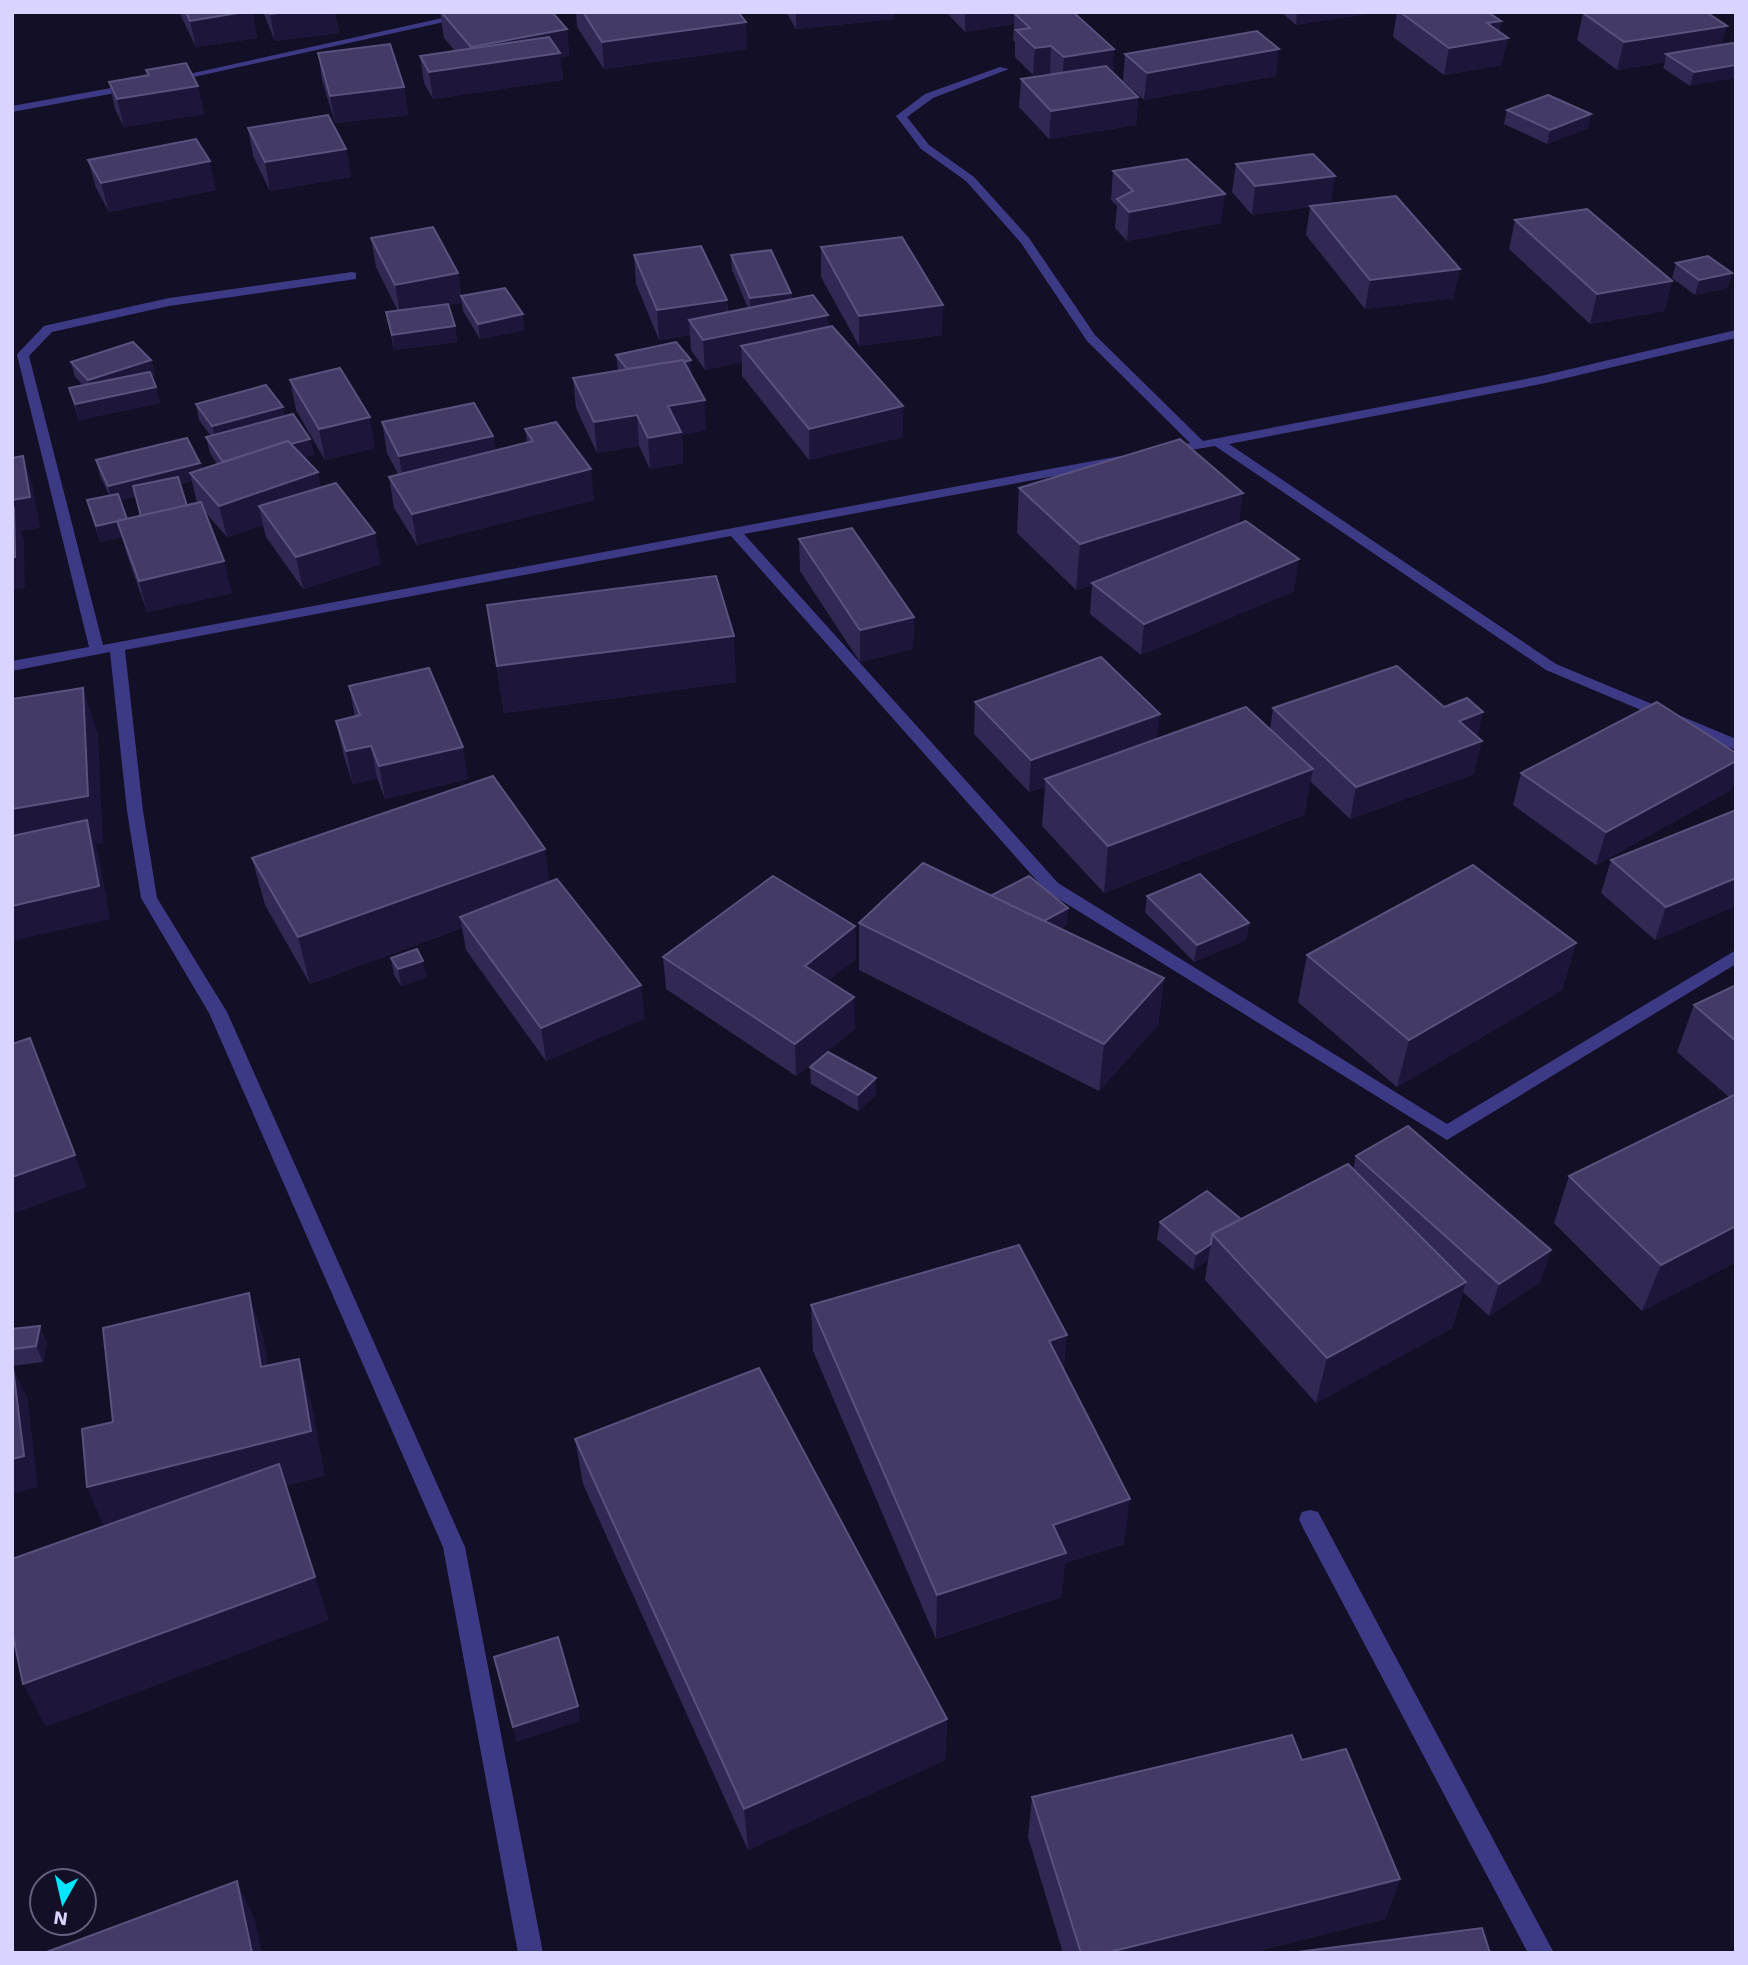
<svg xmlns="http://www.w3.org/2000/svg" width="1748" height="1965" viewBox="0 0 1748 1965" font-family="'Work Sans',sans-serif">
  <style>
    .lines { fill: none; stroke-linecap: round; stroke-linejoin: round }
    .minor { fill: #3d3a85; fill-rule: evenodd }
    .wall { fill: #312854; fill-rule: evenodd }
    .shaded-wall { fill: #1d163a }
    .building { fill: #433a66; stroke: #5a527e; stroke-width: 2 }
  </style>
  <rect width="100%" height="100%" fill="#130f26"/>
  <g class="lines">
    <!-- minor -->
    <g class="minor">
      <polygon points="470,12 490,12 171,82 166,79"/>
      <polygon points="1000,67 1009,69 933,98 907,117 929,145 974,177 1029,238 1095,335 1203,441 1541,376 1736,330 1736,338 1541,384 1229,444 1556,664 1736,739 1736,750 1546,670 1215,446 1160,455 1160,449 1190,443 1087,341 1021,243 966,181 921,149 896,116 925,94"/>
      <polygon points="133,84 137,85 137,89 12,112 12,106"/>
      <polygon points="352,272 356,273 356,279 169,306 52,332 29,356 103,645 1120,456 1125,457 1125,463 744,534 1058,883 1447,1124 1736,950 1736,964 1447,1140 1046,891 731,536 125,650 143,811 157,898 227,1012 465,1547 543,1953 518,1953 443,1547 209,1013 141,898 127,811 110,652 12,671 12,661 89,647 17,355 19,352 44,326 48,325 169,298"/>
      <polygon points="1310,1510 1318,1512 1554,1953 1528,1953 1302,1526 1299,1519 1302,1512"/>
    </g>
  </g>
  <!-- wall -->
  <g class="wall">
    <polygon points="179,12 252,12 257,38 196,47"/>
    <polygon points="263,12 335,12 339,33 275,41"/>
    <polygon points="440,12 552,12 567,29 569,56 560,57 563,80 433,99 424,83 420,56 455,51 444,38"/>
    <polygon points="576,12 738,12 747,49 604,69 577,27"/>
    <polygon points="786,12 894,12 894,19 796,29"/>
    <polygon points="946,12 1073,12 1114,49 1112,72 1138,97 1136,125 1049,139 1019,107 1021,79 1052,75 1050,73 1033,75 1015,57 1015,42 1013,40 1014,24 965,32"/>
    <polygon points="1281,12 1378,12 1296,25"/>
    <polygon points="1397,12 1488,12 1501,21 1499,32 1502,65 1444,75 1393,37"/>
    <polygon points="1583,13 1727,26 1690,86 1663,68 1665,62 1617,70 1577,40"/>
    <polygon points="318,53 404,87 408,115 335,123 322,80"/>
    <polygon points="1125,54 1276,76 1144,100 1123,81"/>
    <polygon points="146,70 204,114 124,127 115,109 109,82 147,75"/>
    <polygon points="1507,110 1591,114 1588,128 1547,144 1504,124"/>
    <polygon points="248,128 346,149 351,177 270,191 253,156"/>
    <polygon points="88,160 216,190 109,212 96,188"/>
    <polygon points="1236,164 1331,203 1454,298 1365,309 1306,235 1310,207 1252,215 1232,192"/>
    <polygon points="1113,171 1221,223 1127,241 1115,228 1117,206 1111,200"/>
    <polygon points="1515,220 1672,281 1664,311 1590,324 1509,249"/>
    <polygon points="371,238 458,273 462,303 448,305 455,326 457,342 394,350 386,312 398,311 376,267"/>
    <polygon points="821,247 942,335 859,346 821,277"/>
    <polygon points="634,255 727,300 728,312 748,308 732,270 731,255 791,293 792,300 829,326 903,437 809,460 742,376 742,362 705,370 691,350 690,335 659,340 636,284"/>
    <polygon points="1676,263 1732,273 1727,288 1695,295 1672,278"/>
    <polygon points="461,296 525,330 480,339 463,311"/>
    <polygon points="616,355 692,375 706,430 682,435 683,463 650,469 639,446 597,453 576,408 573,378 618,370"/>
    <polygon points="151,360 155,375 152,376 160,403 79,420 69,388 83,385 75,377 71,362"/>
    <polygon points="290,380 375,448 325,460 296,410"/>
    <path d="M196,404l89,12 25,23 4,16 -10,2 17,30 60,77 -78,25 -37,-52 -3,-12 -36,12 -22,-25 27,81 -85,19 -21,-60 -4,-15 -22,5 -13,-42 22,-5 -9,-19 -4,-16 104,3 2,6 15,-5 -7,-11 -4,-16 5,-1 -12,-16zM192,481l5,22 -10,3 -7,-22zM136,496l5,20 -14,3 -7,-19z"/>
    <polygon points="382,422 493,436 495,450 527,442 525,429 594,500 417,545 394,508 389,477 398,474 387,453"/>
    <polygon points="1019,488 1239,524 1294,591 1141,655 1090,614 1092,585 1076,590 1017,533"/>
    <polygon points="799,539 914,617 913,649 860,662 800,571"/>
    <polygon points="487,605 736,682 504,713"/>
    <polygon points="349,686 468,779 385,799 377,778 353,784 343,753 336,721 355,717"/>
    <polygon points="975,702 1157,739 1270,729 1273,708 1477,737 1474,774 1350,819 1310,781 1304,815 1104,893 1042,826 1045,787 1029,792 974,734"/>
    <polygon points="1736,753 1736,775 1731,790 1596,865 1513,805 1521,773"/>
    <polygon points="1736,810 1736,906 1655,940 1601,893 1611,860"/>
    <polygon points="252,858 549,881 645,1018 546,1061 466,950 462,928 310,984 265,905"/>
    <polygon points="992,895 1067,925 1060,929 1164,978 1158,1025 1099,1091 859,970 859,923 991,896"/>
    <polygon points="1147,896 1249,923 1246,940 1194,962 1145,912"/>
    <polygon points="855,926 856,959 828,980 855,1029 796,1076 666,989 663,957"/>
    <polygon points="1576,943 1562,990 1397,1087 1298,1002 1307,955"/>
    <polygon points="391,958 427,977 401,986 394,975"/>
    <polygon points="1736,985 1736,1262 1642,1311 1554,1223 1569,1176 1729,1097 1677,1052 1694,1005"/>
    <polygon points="810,1067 876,1095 858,1111 811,1084"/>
    <polygon points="1356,1156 1551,1250 1540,1282 1489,1316 1463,1292 1452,1328 1316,1403 1205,1280 1208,1260 1193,1270 1157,1239 1160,1222 1241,1219 1353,1169"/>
    <polygon points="811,1305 1064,1369 1124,1544 1065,1563 1061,1597 936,1639 813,1351"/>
    <polygon points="12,1329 47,1343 43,1362 12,1366"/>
    <polygon points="575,1439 947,1719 945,1760 748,1850 583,1484"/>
    <polygon points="1302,1760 1400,1879 1385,1919 1250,1953 1063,1953 1028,1837 1032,1797"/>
  </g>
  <!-- shaded-wall -->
  <g class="shaded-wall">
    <polygon points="244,12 252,12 257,38 196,47 190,21"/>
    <polygon points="286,12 335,12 339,33 275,41 270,14"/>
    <polygon points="796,12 894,12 894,19 796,29"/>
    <polygon points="965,12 1068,12 1014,13 1014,24 965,32"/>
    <polygon points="1297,12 1378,12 1296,25"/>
    <polygon points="1501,21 1497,39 1508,38 1502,65 1444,75 1449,48 1487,23"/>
    <polygon points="746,22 747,49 604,69 602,42"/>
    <polygon points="1727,26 1719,53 1666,54 1665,62 1617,70 1624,42"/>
    <polygon points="567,29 569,56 560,57 563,80 433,99 429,72 473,65 471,47"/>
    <polygon points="1051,46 1050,73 1033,75 1035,48"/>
    <polygon points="1114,49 1112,76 1062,85 1064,57"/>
    <polygon points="1279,49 1276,76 1144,100 1147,73"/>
    <polygon points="1736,65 1736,78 1690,86 1694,72"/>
    <polygon points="198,86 204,114 124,127 117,99"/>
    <polygon points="404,87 408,115 335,123 330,96"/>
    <polygon points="1138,97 1136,125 1049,139 1051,111"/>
    <polygon points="1591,114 1588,128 1547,144 1550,130"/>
    <polygon points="346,149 351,177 270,191 265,162"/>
    <polygon points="210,161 216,190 109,212 101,183"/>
    <polygon points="1335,176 1331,204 1310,206 1310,207 1252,215 1255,186"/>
    <polygon points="1225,194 1221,223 1127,241 1129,212"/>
    <polygon points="1460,269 1454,298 1365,309 1370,280"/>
    <polygon points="458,273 462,303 400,314 395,285"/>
    <polygon points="1732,273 1727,288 1695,295 1699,280"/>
    <polygon points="1672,281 1664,311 1590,324 1597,294"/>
    <polygon points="791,293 792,309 751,314 750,298"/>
    <polygon points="727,300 728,330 689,320 690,335 659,340 657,310"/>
    <polygon points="943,305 942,335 859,346 859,316"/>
    <polygon points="523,314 525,330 480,339 478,324"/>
    <polygon points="828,315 829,344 741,346 742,362 705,370 703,340"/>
    <polygon points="455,326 457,342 394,350 392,335"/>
    <polygon points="151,360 155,375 92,395 88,380"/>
    <polygon points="691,360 692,375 631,374"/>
    <polygon points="156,387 160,403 79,420 75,404"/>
    <polygon points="705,400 706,430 682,435 683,463 650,469 648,438 668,406"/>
    <polygon points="903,406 903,437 809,460 809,429"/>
    <polygon points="283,407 286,423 216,442 212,426"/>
    <polygon points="637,415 639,446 597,453 594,422"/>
    <polygon points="370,417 375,448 325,460 319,429"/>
    <polygon points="493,436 497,467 404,487 399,456"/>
    <polygon points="310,439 314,455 226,478 223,462"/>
    <polygon points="23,456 33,487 40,528 21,531 24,540 25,588 12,590 12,500"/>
    <polygon points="200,463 204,478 190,473 192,481 112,502 108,486"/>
    <polygon points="591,469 594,500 417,545 412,514"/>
    <polygon points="318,472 324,503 259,506 263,525 227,537 219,506"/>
    <polygon points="1243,493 1237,538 1092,583 1092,585 1076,590 1080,544"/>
    <polygon points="117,521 122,537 100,542 96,526"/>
    <polygon points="375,533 381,564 303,589 296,557"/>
    <polygon points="1299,559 1294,591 1141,655 1144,624"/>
    <polygon points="224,561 232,593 147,612 139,581"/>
    <polygon points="914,617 913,649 860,662 860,630"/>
    <polygon points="734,636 736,682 504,713 497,666"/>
    <polygon points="83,688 98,735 103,843 95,844 98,852 110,919 12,941 12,809"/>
    <polygon points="1483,712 1476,744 1482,741 1474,774 1350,819 1356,787 1459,721"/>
    <polygon points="1160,714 1156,746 1045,779 1045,787 1029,792 1031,760"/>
    <polygon points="371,746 377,778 353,784 346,751"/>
    <polygon points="463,747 468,779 385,799 379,766"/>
    <polygon points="1736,761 1736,775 1731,790 1596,865 1606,832"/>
    <polygon points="1313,769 1304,815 1104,893 1108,846"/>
    <polygon points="545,849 551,895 460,917 462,928 310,984 298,937"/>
    <polygon points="1736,878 1736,906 1655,940 1666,907"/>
    <polygon points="1068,908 1067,925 1030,945 1031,928"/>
    <polygon points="1249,923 1246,940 1194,962 1197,945"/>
    <polygon points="855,926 856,959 806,998 805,966"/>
    <polygon points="1576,943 1562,990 1397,1087 1409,1040"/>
    <polygon points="423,961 427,977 401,986 398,969"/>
    <polygon points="1164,978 1158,1025 1099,1091 1104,1044"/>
    <polygon points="641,985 645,1018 546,1061 541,1028"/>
    <polygon points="854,997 855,1029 796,1076 795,1044"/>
    <polygon points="876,1078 876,1095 858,1111 858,1095"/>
    <polygon points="75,1155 87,1187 12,1214 12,1177"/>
    <polygon points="1736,1226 1736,1262 1642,1311 1661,1265"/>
    <polygon points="1211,1244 1208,1260 1193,1270 1196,1254"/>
    <polygon points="1551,1250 1540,1282 1489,1316 1499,1284"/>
    <polygon points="1466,1282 1452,1328 1316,1403 1327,1358"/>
    <polygon points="249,1293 264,1339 275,1412 261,1367"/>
    <polygon points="40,1326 47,1343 43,1362 36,1346"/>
    <polygon points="1067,1335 1063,1381 1049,1341"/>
    <polygon points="299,1359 312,1404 325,1476 286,1486 329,1620 46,1727 23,1684 106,1532 87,1487"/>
    <polygon points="13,1368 28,1400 38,1487 12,1494"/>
    <polygon points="1130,1499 1124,1544 1065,1563 1061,1597 936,1639 937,1595 1053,1525"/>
    <polygon points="578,1706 580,1721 516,1742 513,1727"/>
    <polygon points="947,1719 945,1760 748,1850 744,1809"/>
    <polygon points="1400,1879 1385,1919 1250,1953 1106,1953"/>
    <polygon points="237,1881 255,1920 262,1953 252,1953"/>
  </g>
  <!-- building -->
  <g class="building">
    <polygon points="186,12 244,12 190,21"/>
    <polygon points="269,12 286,12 270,14"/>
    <polygon points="441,12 552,12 567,29 471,47"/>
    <polygon points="583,12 738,12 746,22 602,42"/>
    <polygon points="1022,12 1073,12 1114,49 1064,57 1051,46 1035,48 1016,30 1030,28 1014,13"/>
    <polygon points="1400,12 1488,12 1501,21 1487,23 1508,38 1449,48"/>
    <polygon points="1590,12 1706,12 1727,26 1624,42 1583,13"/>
    <polygon points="1257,31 1279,49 1147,73 1125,54"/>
    <polygon points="549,37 560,53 429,72 420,56"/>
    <polygon points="1732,43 1736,45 1736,65 1694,72 1666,54"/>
    <polygon points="390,44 404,87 330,96 318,53"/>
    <polygon points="186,63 198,86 117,99 109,82 149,75 146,70"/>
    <polygon points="1106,66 1138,97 1051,111 1021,79"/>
    <polygon points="1548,95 1591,114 1550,130 1507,110"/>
    <polygon points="328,115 346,149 265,162 248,128"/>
    <polygon points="196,139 210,161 101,183 88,160"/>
    <polygon points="1313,154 1335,176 1255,186 1236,164"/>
    <polygon points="1187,159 1225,194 1129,212 1117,199 1133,191 1113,171"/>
    <polygon points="1396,196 1460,269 1370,280 1310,206"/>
    <polygon points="1587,209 1672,281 1597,294 1515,220"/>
    <polygon points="433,227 458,273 395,285 371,238"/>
    <polygon points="902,237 943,305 859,316 821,247"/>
    <polygon points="701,246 727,300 657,310 634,255"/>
    <polygon points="771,250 791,293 750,298 731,255"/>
    <polygon points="1708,256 1732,273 1699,280 1676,263"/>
    <polygon points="505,288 523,314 478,324 461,296"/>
    <polygon points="813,295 828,315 703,340 689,320"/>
    <polygon points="448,304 455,326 392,335 386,312"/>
    <polygon points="832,326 903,406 809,429 741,346"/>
    <polygon points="133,342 151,360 88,380 71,362"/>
    <polygon points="676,342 691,360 684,362 683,360 627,369 616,355"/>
    <polygon points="683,360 705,400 668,406 681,432 648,438 637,415 594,422 573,378"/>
    <polygon points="340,368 370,417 319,429 290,380"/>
    <polygon points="150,372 156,387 75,404 69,388"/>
    <polygon points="266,385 283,407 212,426 196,404"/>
    <polygon points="474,403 493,436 399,456 382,422"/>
    <polygon points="293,414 310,439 291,444 288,441 223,462 206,437"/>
    <polygon points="556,422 591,469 412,514 389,477 533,441 525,429"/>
    <polygon points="187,438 200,463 108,486 96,460"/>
    <polygon points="1180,439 1243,493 1080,544 1019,488"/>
    <polygon points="288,441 318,472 219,506 190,473"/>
    <polygon points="23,456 30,497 12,500 12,458"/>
    <polygon points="178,477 187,506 141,516 133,486"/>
    <polygon points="336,483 375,533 296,557 259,506"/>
    <polygon points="118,494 127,519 96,526 87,500"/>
    <polygon points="201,502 224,561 139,581 117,521"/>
    <polygon points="14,508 15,557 12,557 12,509"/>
    <polygon points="1246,521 1299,559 1144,624 1092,583"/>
    <polygon points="852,528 914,617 860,630 799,539"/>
    <polygon points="716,576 734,636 497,666 487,605"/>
    <polygon points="1101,657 1160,714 1031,760 975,702"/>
    <polygon points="1397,666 1444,707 1467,698 1483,712 1459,721 1482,741 1356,787 1273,708"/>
    <polygon points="429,668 463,747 379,766 371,746 346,751 336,721 360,715 349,686"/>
    <polygon points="83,688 88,796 12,809 12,699"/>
    <polygon points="1657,702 1736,753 1736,761 1606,832 1521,773"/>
    <polygon points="1246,707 1313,769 1108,846 1045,779"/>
    <polygon points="493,776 545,849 298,937 252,858"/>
    <polygon points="1736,810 1736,878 1666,907 1611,860"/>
    <polygon points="87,820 99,886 12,906 12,836"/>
    <polygon points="923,863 1164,978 1104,1044 859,923"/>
    <polygon points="1473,865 1576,943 1409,1040 1307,955"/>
    <polygon points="1200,874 1249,923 1197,945 1147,896"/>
    <polygon points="773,876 855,926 805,966 854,997 795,1044 663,957"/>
    <polygon points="1029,876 1068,908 1044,921 996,898 992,895"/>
    <polygon points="557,879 641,985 541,1028 460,917"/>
    <polygon points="417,949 423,961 398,969 391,958"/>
    <polygon points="1736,985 1736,1041 1694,1005"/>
    <polygon points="30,1038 75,1155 12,1177 12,1044"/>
    <polygon points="828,1052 876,1078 858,1095 810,1067"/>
    <polygon points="1736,1094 1736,1226 1661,1265 1569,1176"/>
    <polygon points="1408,1126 1551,1250 1499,1284 1356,1156"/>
    <polygon points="1348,1164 1466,1282 1327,1358 1212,1234"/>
    <polygon points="1207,1191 1241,1219 1212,1234 1211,1244 1196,1254 1160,1222"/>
    <polygon points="1019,1245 1067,1335 1049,1341 1130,1499 1053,1525 1066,1553 937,1595 811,1305"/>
    <polygon points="249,1293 261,1367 299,1359 311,1431 87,1487 82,1429 113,1422 103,1328"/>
    <polygon points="40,1326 36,1346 12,1349 12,1329"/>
    <polygon points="12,1368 13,1368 24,1456 12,1459"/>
    <polygon points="759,1368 947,1719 744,1809 575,1439"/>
    <polygon points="279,1464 315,1577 23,1684 12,1631 12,1559"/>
    <polygon points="558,1637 578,1706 513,1727 494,1657"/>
    <polygon points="1292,1735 1302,1760 1346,1749 1400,1879 1106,1953 1081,1953 1032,1797"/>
    <polygon points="237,1881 252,1953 44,1953"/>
    <polygon points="1482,1928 1490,1953 1290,1953"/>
  </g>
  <!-- border -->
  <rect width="1748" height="1965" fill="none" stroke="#d9d4ff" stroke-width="28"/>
  <!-- north arrow -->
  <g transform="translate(63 1902) rotate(188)"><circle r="33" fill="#130f26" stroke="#625e7d" stroke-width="2"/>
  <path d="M0-5L12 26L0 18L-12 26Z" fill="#00e5ff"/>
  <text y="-10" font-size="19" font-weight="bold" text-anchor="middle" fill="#d9d4ff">N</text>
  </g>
</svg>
